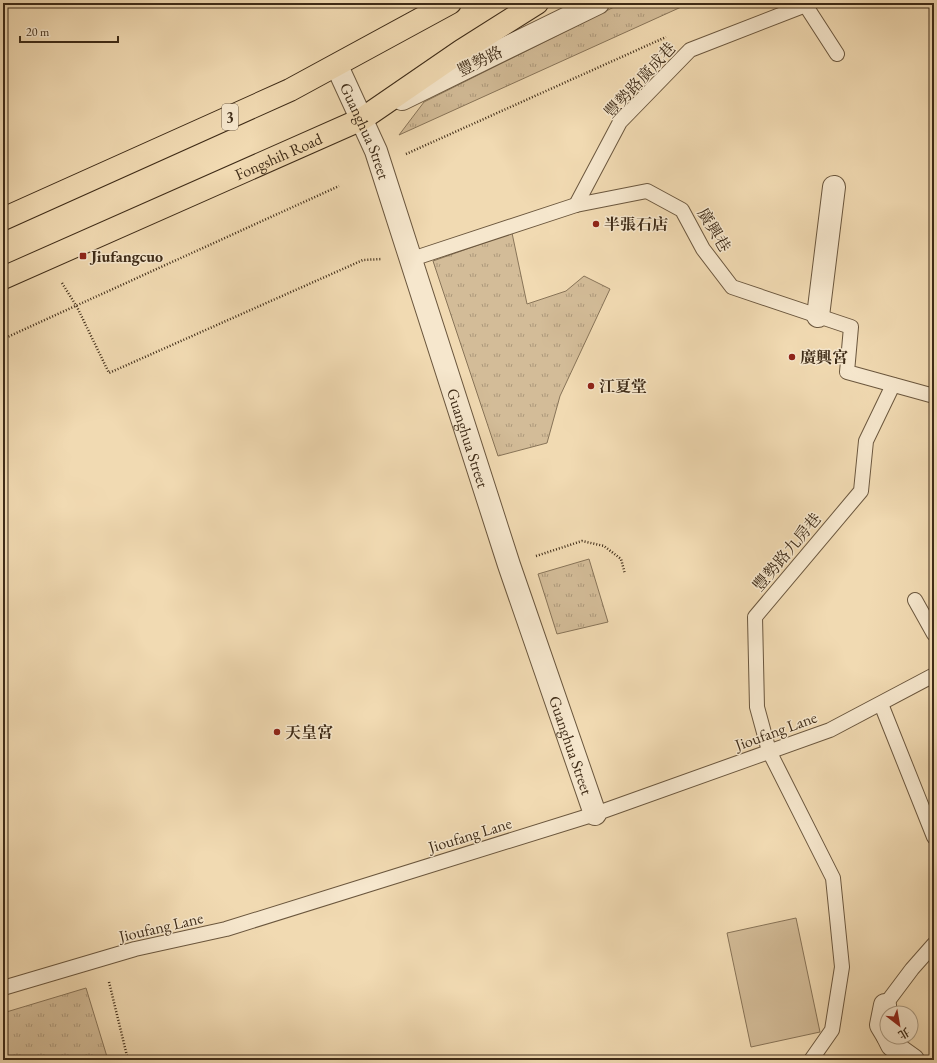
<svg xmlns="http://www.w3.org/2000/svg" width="937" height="1063" viewBox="0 0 937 1063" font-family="'EB Garamond','Noto Serif TC',serif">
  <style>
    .grass { fill: url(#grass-tufts); stroke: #887458 }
    .pitch { fill: #d3bc98; stroke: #887458 }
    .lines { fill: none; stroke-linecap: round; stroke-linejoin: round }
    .service-casing { stroke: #6b573e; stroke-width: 16 }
    .minor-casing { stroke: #6b573e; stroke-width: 24 }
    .tertiary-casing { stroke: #6b573e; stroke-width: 24 }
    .primary-casing { stroke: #3e2b17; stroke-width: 24 }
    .path { stroke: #3e2b17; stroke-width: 2.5; stroke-dasharray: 1 2; stroke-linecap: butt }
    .service { stroke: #f6e7cd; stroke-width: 14 }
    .minor { stroke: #f6e7cd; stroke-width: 22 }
    .tertiary { stroke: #f6e7cd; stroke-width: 22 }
    .primary { stroke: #f1dab2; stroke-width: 22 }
    .poi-dot { fill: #8f2418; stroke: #f6e7cd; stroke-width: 1.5 }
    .labels { text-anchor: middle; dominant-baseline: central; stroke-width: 3; stroke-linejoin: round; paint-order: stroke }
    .shield { fill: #f6e7cd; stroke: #75634e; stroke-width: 1 }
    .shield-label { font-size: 15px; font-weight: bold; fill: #3e2b17 }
    .street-label { font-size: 16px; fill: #3e2b17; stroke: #f6e7cd }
    .poi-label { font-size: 16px; font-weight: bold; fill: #3e2b17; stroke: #f6e7cd; text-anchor: start }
  </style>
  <defs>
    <pattern id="grass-tufts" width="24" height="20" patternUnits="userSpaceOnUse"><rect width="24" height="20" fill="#d3bc98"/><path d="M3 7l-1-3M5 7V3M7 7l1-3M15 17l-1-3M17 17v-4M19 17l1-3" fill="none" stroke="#ad997b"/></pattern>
  </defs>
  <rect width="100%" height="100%" fill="#f1dab2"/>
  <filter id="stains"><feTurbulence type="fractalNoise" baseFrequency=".005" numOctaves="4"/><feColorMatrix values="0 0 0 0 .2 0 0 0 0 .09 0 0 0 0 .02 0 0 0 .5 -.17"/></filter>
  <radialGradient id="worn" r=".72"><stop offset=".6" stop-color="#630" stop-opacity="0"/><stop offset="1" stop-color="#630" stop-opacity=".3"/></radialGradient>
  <!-- grass -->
  <g class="grass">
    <polygon points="622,3 690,3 399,135 424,102"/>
    <polygon points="512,233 527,304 566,291 584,276 610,289 560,396 547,443 498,456 433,261"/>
    <polygon points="589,559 608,622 557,634 538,574"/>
    <polygon points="86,988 108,1060 3,1060 3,1013"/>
  </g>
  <!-- pitch -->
  <polygon class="pitch" points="796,918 820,1032 751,1047 727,933"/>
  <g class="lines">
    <defs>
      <g id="service">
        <polyline points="806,6 837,54"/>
        <polyline points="576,205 620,122 690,50 811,3"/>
        <polyline points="412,259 576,205 647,191 682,210 703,249 732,287 851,327 847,372 934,396"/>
        <polyline points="915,600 934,634"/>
        <polyline points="881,704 934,837"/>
        <polyline points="3,988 135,949 226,929 595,814 830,730 934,675"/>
        <polyline points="885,1005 912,969 934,944"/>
        <polyline points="811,1060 832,1030 842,967 833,878 769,751 757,707 755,617 861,491 866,441 893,385"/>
      </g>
      <g id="minor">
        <path id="s1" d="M337,66l39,85 133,414 86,249"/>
        <polyline points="818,316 834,187"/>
        <polyline points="885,1005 881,1025 887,1035"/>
        <polyline points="888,1037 892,1045 913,1060"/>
      </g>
      <polyline id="tertiary" points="402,99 598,3"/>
      <g id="primary">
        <polyline points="3,219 290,90 450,3"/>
        <path id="s2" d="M3,278l359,-159 99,-68 76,-48"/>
      </g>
    </defs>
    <!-- service casing -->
    <use href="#service" class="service-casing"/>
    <!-- minor casing -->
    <use href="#minor" class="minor-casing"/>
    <!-- tertiary casing -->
    <use href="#tertiary" class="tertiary-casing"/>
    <!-- primary casing -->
    <use href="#primary" class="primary-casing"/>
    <!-- path -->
    <g class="path">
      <polyline points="406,154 666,37"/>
      <polyline points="62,283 77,307 109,373 363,260 382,259"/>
      <polyline points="3,339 339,186"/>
      <polyline points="536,556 582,541 604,546 621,559 625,574"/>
      <polyline points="109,982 128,1060"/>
    </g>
    <!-- service -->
    <use href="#service" class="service"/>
    <!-- minor -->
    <use href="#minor" class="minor"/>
    <!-- tertiary -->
    <use href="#tertiary" class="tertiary"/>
    <!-- primary -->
    <use href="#primary" class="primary"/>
  </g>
  <!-- markers -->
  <g class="poi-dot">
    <circle cx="596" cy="224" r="4"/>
    <rect x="79" y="252" width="8" height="8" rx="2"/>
    <circle cx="792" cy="357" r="4"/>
    <circle cx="591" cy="386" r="4"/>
    <circle cx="277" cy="732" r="4"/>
  </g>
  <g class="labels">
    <!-- shield labels -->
    <rect class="shield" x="222" y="104" width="16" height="26" rx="3"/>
    <g class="shield-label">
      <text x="230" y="117">3</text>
    </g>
    <!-- street labels -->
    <g class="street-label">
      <text transform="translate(480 61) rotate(-26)">豐勢路</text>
      <text transform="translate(640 80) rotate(-47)">豐勢路廣成巷</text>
      <text stroke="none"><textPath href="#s1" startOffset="71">Guanghua Street</textPath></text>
      <text stroke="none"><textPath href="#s2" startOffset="301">Fongshih Road</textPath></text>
      <text transform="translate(714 230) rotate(59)">廣興巷</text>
      <text stroke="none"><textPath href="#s1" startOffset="395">Guanghua Street</textPath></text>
      <text transform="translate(787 552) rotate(-50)">豐勢路九房巷</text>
      <text transform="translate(776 731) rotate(-20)">Jioufang Lane</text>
      <text stroke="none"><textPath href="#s1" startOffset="719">Guanghua Street</textPath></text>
      <text transform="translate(470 835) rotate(-17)">Jioufang Lane</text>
      <text transform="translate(161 927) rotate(-13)">Jioufang Lane</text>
    </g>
    <!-- poi labels -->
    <g class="poi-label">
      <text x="604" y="224">半張石店</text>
      <text x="91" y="256">Jiufangcuo</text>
      <text x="800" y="357">廣興宮</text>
      <text x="599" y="386">江夏堂</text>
      <text x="285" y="732">天皇宮</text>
    </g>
  </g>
  <!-- margin -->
  <rect width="937" height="1063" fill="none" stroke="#f1dab2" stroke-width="16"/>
  <rect x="4" y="4" width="929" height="1055" fill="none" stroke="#3e2b17" stroke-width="2"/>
  <rect x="8" y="8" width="921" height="1047" fill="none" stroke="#3e2b17"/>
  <!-- north arrow -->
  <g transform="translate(899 1025) rotate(149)"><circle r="19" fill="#f6e7cd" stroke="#ac9c84"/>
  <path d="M0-3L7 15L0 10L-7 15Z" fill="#8f2418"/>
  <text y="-6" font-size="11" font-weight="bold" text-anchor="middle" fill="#3e2b17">北</text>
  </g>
  <!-- scale -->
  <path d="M20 36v6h98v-6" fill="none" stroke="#3e2b17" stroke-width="2"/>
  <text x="26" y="36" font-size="12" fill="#3e2b17" stroke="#f6e7cd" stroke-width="3" paint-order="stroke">20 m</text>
  <rect width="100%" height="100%" filter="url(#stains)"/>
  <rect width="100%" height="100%" fill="url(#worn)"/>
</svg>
